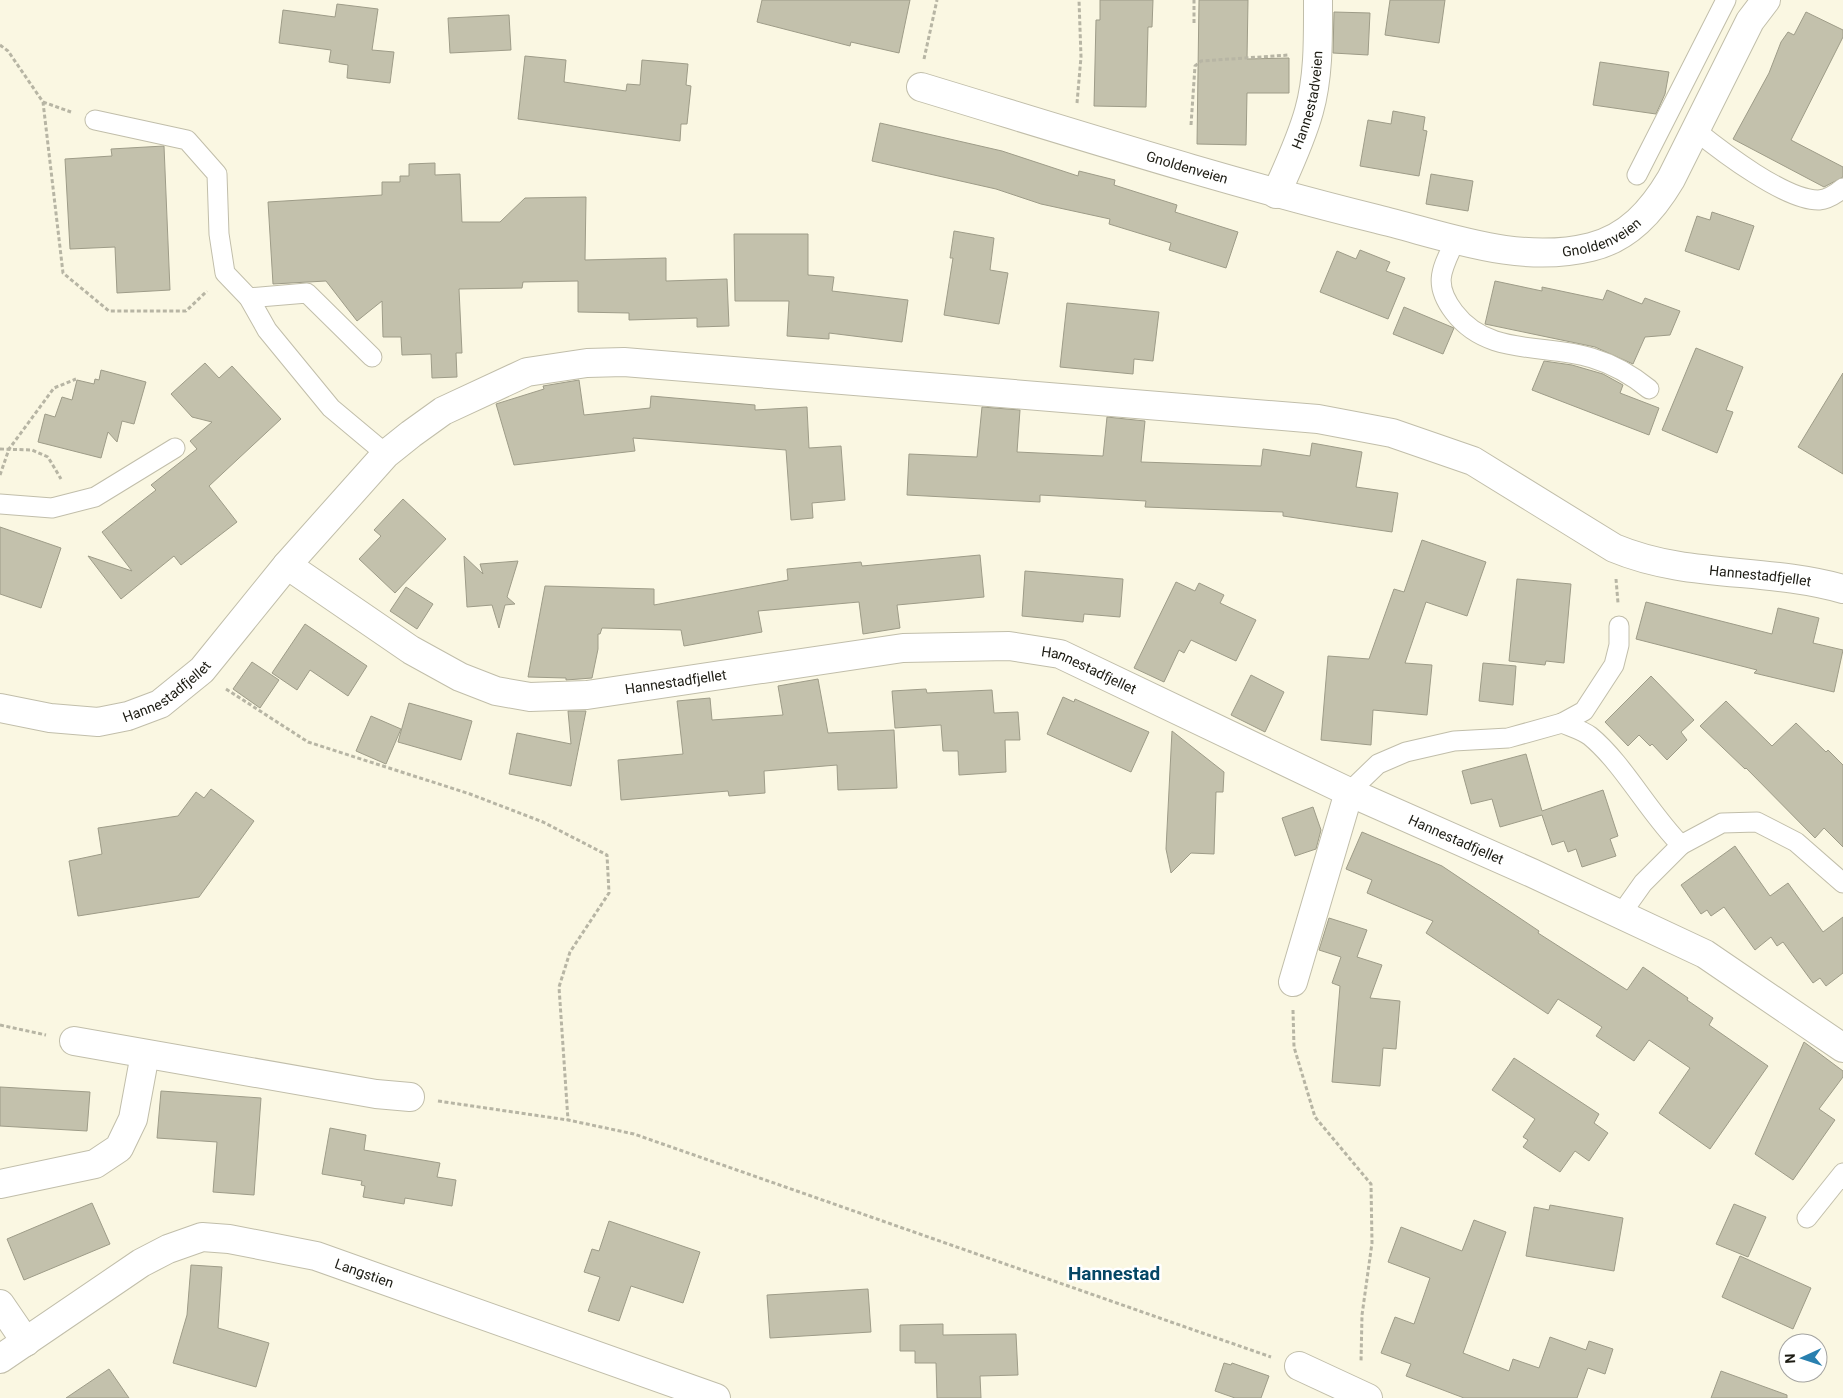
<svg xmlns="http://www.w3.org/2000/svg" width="1843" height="1398" viewBox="0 0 1843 1398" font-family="Roboto,sans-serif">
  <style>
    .building { fill: #c3c1ac; stroke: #9e9c88 }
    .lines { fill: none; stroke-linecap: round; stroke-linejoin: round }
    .service-casing { stroke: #c1beaa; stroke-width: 21 }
    .minor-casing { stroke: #c1beaa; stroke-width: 30 }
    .path { stroke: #b7b5a4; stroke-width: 3; stroke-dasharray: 4 2.5; stroke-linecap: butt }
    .service { stroke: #fff; stroke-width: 19 }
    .minor { stroke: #fff; stroke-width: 28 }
    .labels { text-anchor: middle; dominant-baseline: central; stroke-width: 5; stroke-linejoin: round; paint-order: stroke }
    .street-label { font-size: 14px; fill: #1c1b13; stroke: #fff }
    .district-label { font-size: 19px; font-weight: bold; fill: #044665; stroke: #fff }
  </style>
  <rect width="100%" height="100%" fill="#faf7e2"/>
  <!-- building -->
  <g class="building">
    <polygon points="762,0 910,0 899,53 851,42 850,46 757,22"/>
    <polygon points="1100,0 1153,0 1152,27 1148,27 1146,107 1094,106 1096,20 1100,20"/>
    <polygon points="1199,0 1248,0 1247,59 1289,58 1289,93 1247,93 1246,145 1197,144"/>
    <polygon points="1390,0 1445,0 1439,43 1385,35"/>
    <polygon points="337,4 378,9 372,50 394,52 390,83 347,78 348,65 329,62 331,50 279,43 283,10 335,17"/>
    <polygon points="1334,12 1370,13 1368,55 1333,53"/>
    <polygon points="1806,12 1843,30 1843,37 1791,140 1843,167 1843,177 1824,187 1733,139 1769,73 1781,42 1788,32 1794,35"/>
    <polygon points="509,15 511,50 450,53 448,18"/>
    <polygon points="525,56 566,60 564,82 626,91 627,84 640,85 642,60 688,64 686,85 691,86 687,124 681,124 680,141 518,119"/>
    <polygon points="1600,62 1669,72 1665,94 1656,114 1593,105"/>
    <polygon points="1393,111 1425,117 1423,130 1427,131 1419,176 1360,166 1368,120 1391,124"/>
    <polygon points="880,123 1002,151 1078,176 1079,171 1115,180 1114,185 1177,205 1175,212 1238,232 1226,268 1169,250 1171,243 1109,224 1110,219 1041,204 996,189 872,161"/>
    <polygon points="164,146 170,290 117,293 115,247 70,249 65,159 112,156 111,149"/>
    <polygon points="435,163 435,175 460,174 462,222 500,222 525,198 586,197 585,260 666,258 666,281 727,279 729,326 697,327 697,318 629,320 629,313 578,312 578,281 523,282 522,288 459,289 462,353 456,353 457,377 432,378 431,354 402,355 401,337 383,337 382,301 357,321 326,281 273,284 268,202 382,195 382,182 400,182 400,176 409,176 409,164"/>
    <polygon points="1431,174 1473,181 1468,211 1426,204"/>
    <polygon points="1712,212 1754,226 1739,270 1685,251 1697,216 1710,220"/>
    <polygon points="954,231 994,238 990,270 1008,273 999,324 944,315 953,258 950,258"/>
    <polygon points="734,234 808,234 808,275 834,277 832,291 908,300 902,342 829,333 829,339 787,336 789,301 735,301"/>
    <polygon points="1360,250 1390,262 1386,271 1405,278 1388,319 1320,292 1337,251 1356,259"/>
    <polygon points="1495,281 1542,291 1542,287 1603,300 1607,290 1642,304 1645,298 1680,311 1670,335 1645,337 1633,364 1595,347 1485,324"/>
    <polygon points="1067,303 1159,312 1153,361 1134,359 1133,374 1060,367"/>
    <polygon points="1404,307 1454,328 1443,354 1393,334"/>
    <polygon points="1696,348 1743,367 1726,410 1733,412 1717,453 1662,430"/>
    <polygon points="1544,361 1572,365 1603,374 1623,385 1620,393 1659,408 1649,435 1532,390"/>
    <polygon points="205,363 219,378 232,366 281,419 209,486 237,522 181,565 174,556 121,599 88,556 132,571 102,532 156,490 151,485 197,449 190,441 212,422 192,417 171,394"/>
    <polygon points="101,370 146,382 134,424 122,421 117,442 108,432 101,458 38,442 45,414 55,417 62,397 72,400 77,380 94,384 95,379 99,380"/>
    <polygon points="1843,373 1843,474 1798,447"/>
    <polygon points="579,380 584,415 650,408 651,396 755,405 755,410 807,407 809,448 841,446 845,500 812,503 813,518 791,520 786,450 633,438 635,451 514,465 496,404 544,389 543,386"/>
    <polygon points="982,407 1020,410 1017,452 1103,456 1107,417 1145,421 1141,462 1261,466 1263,449 1310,456 1312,443 1362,452 1356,487 1398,493 1392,532 1283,516 1283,512 1145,507 1146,501 1040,495 1040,502 907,495 909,454 977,457"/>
    <polygon points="403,499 446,539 395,593 359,559 381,536 374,530"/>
    <polygon points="0,527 61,548 41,608 0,594"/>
    <polygon points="1422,540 1486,562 1467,616 1426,602 1405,663 1432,665 1427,715 1373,710 1371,745 1321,740 1328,656 1369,659 1394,589 1404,592"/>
    <polygon points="980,555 984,597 897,605 900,628 863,634 859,602 758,611 762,632 684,646 681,630 602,628 600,634 598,634 598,649 592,678 566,680 566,678 528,677 545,586 654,589 654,605 788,580 787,569 861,562 862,566"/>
    <polygon points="464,556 483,574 480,564 518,561 507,597 515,604 505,605 499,628 492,605 467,607"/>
    <polygon points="1025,571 1123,579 1120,617 1084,614 1083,622 1022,616"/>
    <polygon points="1517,579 1571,584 1564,663 1546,661 1545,665 1509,661"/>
    <polygon points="1176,582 1195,591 1199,583 1224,595 1220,603 1256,620 1236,661 1191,640 1184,653 1179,650 1164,682 1134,668"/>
    <polygon points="406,587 433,604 417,629 390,611"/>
    <polygon points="1646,602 1772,634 1778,608 1819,618 1813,643 1843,650 1834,692 1754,673 1757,670 1636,639"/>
    <polygon points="305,624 367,666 348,696 310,670 297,690 272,673"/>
    <polygon points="252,662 279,680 260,708 233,689"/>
    <polygon points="1483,663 1516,666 1513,705 1479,701"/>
    <polygon points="1251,675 1284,692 1265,732 1231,715"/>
    <polygon points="1651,676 1694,720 1681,732 1687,740 1667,760 1652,744 1650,746 1639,735 1628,746 1605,722"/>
    <polygon points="818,679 828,733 894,730 897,788 838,790 837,765 764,771 765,793 729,796 728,791 621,800 618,760 683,754 677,701 710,698 712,720 783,715 778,686"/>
    <polygon points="926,689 927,693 992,690 994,713 1018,712 1020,740 1005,740 1006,772 959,775 958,751 943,751 941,725 895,728 892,691"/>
    <polygon points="1063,697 1074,702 1075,699 1149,732 1131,772 1047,734"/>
    <polygon points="1726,701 1772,746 1796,723 1826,752 1828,750 1843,765 1843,847 1824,828 1815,838 1746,768 1745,769 1700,726"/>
    <polygon points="409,703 472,721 461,760 398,742"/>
    <polygon points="568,711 586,711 571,786 509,774 517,733 571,744"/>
    <polygon points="371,716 401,729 386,764 356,751"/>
    <polygon points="1172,731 1224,772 1223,792 1216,792 1214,854 1191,853 1171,873 1166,849"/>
    <polygon points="1526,754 1542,811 1603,790 1618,836 1610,839 1616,856 1582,867 1576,849 1568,852 1564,841 1552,845 1542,815 1500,827 1492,799 1471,804 1462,771"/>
    <polygon points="211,789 254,821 199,897 78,916 69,861 102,854 98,828 178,816 196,792 204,798"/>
    <polygon points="1313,807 1321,830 1316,849 1295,856 1282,818"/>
    <polygon points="1362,832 1442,866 1539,931 1538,933 1627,990 1643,967 1688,998 1687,1000 1713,1018 1709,1025 1768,1066 1710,1149 1659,1113 1690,1068 1649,1040 1634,1061 1596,1036 1602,1027 1558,999 1548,1014 1426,933 1433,921 1367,893 1372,880 1346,869"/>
    <polygon points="1735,846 1770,896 1788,883 1823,932 1843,917 1843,973 1826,986 1820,978 1813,983 1783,942 1777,946 1771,937 1755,950 1724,907 1711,916 1707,910 1701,914 1681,885"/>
    <polygon points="1329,918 1367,930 1357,957 1382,965 1370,998 1400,1001 1396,1049 1383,1048 1380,1086 1332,1082 1340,986 1332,983 1341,957 1319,950"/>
    <polygon points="1804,1042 1843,1071 1843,1077 1819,1109 1835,1120 1793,1180 1755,1154"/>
    <polygon points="1514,1058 1599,1114 1594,1123 1608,1133 1589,1161 1575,1151 1560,1172 1523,1147 1528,1140 1523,1137 1535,1119 1492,1090"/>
    <polygon points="0,1087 90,1092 87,1131 0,1126"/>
    <polygon points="161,1091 261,1098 254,1195 213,1192 217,1142 157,1138"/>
    <polygon points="330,1128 366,1135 364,1150 440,1163 437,1177 456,1180 452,1206 405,1198 404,1204 363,1197 365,1186 361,1185 362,1181 322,1174"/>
    <polygon points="92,1203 110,1244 24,1280 7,1239"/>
    <polygon points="1734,1204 1766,1217 1748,1257 1716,1244"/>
    <polygon points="1550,1205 1623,1218 1614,1271 1526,1256 1534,1207 1549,1210"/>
    <polygon points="1474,1220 1506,1232 1463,1353 1509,1371 1513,1359 1539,1368 1550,1337 1586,1350 1589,1341 1613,1349 1605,1374 1588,1368 1577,1398 1464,1398 1406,1376 1411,1364 1381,1353 1395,1317 1414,1324 1430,1278 1388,1262 1401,1227 1462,1251"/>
    <polygon points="609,1221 700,1252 683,1303 631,1286 619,1321 588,1311 600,1277 584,1272 592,1249 599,1251"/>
    <polygon points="1740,1256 1811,1288 1793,1329 1722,1297"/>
    <polygon points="191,1265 222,1267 218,1328 269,1343 256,1387 173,1363 187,1315"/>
    <polygon points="868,1289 871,1332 770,1338 767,1295"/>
    <polygon points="943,1324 943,1335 1016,1334 1018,1375 980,1376 981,1398 937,1398 936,1363 915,1363 915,1351 900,1351 900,1325"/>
    <polygon points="1224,1363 1231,1365 1232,1363 1269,1376 1261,1398 1235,1398 1215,1391"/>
    <polygon points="109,1369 129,1398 66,1398"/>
    <polygon points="1721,1371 1787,1395 1787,1398 1711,1398"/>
  </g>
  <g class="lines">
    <defs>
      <g id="service">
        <polyline points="95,120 187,140 217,174 219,234 225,273 249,298 267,330 331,408 386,454"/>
        <path d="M1695,130c26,21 91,71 124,70 9,-1 18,-7 24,-12"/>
        <polyline points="1637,175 1726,0"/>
        <path d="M1456,239c-14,30 -24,44 -2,73 34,45 91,31 138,46 20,6 41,18 57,31"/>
        <polyline points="249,298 307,293 372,357"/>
        <polyline points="0,504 52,508 95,497 175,448"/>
        <polyline points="1562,723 1584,711 1614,665 1619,645 1619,626"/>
        <path d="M1349,792l29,-28 28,-12 48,-11 54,-3 54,-15c9,4 20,7 28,13 33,27 59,77 91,109l-38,38 -22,31"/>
        <polyline points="1681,845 1722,823 1757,822 1796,842 1843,883"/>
        <polyline points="1807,1218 1843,1173"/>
      </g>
      <g id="minor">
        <path id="s1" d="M921,87c152,46 302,94 456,132 70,17 142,46 214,28 37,-9 61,-36 80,-68l79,-158 16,-21"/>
        <path id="s2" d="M1276,194c12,-27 25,-54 33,-83 10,-35 9,-75 9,-111"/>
        <path id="s3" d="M287,565l124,85 49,27 36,14 34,6 57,-2 316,-47 106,-2 51,8 289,138 183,81 173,81 138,94"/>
        <path id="s4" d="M0,708l50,10 48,4 30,-6 32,-12 42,-34 85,-105 99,-111 25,-20 32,-23 84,-39 60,-9 37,-1 694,57 74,14 81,28 141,87c74,31 152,19 229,41"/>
        <polyline points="1293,982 1349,792"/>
        <polyline points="74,1041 376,1094 410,1097"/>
        <polyline points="0,1184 95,1164 119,1148 133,1119 145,1054"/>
        <polyline points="0,1304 26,1342"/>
        <path id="s5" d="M0,1359l141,-96 27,-14 34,-12 27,2 87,17 400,142"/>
        <polyline points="1299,1366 1368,1398"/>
      </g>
    </defs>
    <!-- service casing -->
    <use href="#service" class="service-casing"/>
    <!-- minor casing -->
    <use href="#minor" class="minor-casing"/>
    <!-- path -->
    <g class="path">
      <polyline points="1194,23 1194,0"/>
      <polyline points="0,45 8,51 43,102 63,273 109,311 186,311 207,291"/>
      <polyline points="924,59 937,0"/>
      <polyline points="43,102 71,112"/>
      <polyline points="1077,103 1081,57 1079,0"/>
      <polyline points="1191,125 1195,66 1201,61 1289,55"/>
      <polyline points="0,449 32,450 48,457 61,479"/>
      <polyline points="0,475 9,449 54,388 76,379"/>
      <polyline points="1616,579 1618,603"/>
      <polyline points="226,689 308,742 470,794 543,822 607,855 609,893 570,952 559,987 568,1120"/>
      <polyline points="1293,1010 1294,1047 1315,1117 1371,1184 1372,1243 1362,1315 1361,1362"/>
      <polyline points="0,1025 46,1035"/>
      <polyline points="438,1101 568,1120 634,1134 1271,1357"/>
    </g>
    <!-- service -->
    <use href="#service" class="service"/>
    <!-- minor -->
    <use href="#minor" class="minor"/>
  </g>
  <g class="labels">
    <!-- street labels -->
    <g class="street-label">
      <text stroke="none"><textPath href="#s2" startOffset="100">Hannestadveien</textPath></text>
      <text stroke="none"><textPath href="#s1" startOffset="278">Gnoldenveien</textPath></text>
      <text stroke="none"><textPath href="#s1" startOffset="706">Gnoldenveien</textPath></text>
      <text stroke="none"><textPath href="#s4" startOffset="1936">Hannestadfjellet</textPath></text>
      <text stroke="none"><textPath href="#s3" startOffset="846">Hannestadfjellet</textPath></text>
      <text stroke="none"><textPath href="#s3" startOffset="426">Hannestadfjellet</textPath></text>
      <text stroke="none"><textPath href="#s4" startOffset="176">Hannestadfjellet</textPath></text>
      <text stroke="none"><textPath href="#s3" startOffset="1251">Hannestadfjellet</textPath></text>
      <text stroke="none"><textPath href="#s5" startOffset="404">Langstien</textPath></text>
    </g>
    <!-- district labels -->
    <g class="district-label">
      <text x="1114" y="1273">Hannestad</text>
    </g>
  </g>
  <!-- north arrow -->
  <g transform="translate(1803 1358) rotate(267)"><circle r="24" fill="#ffffff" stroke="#a4a4a1"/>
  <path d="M0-4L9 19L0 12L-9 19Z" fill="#2980af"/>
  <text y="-8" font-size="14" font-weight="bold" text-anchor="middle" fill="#1c1b13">N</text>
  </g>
</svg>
